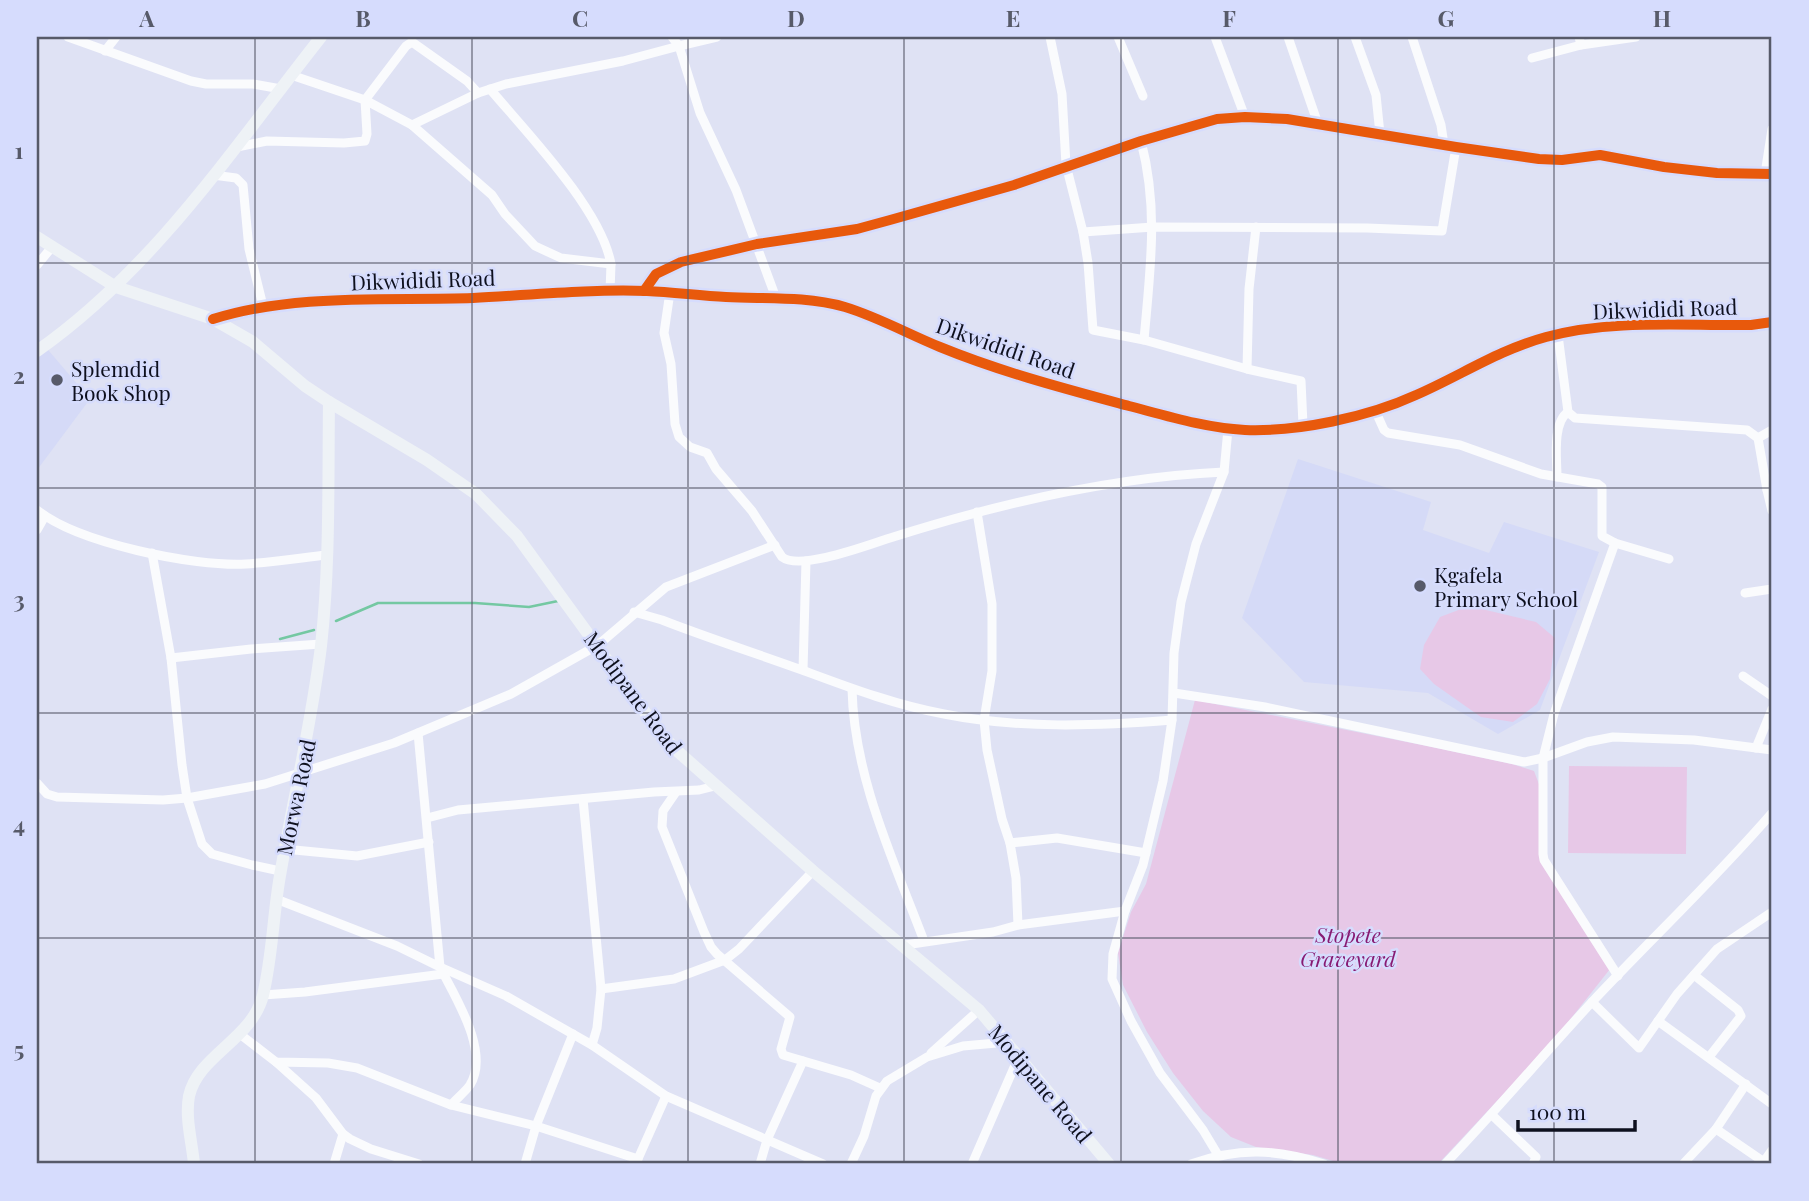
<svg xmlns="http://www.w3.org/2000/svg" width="1809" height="1201" viewBox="0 0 1809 1201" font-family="'Playfair Display',serif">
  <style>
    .built { fill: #d5daf7 }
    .green { fill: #e7c8e7 }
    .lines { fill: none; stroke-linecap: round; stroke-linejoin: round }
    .stream { stroke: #74c8a2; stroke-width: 2.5 }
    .street { stroke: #fafbfd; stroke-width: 9 }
    .secondary { stroke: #eef2f6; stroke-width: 12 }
    .cycleway-casing { stroke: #d6dcfd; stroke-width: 15 }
    .cycleway { stroke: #e8590c; stroke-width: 10 }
    .grid { fill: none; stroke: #575a69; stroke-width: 2; stroke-opacity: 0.55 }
    .poi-dot { fill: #575a69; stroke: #d6dcfd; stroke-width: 2.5 }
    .labels { text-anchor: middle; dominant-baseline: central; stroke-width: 5; stroke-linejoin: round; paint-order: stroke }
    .street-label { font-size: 21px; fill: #0e101e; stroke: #d6dcfd }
    .poi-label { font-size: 21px; fill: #0e101e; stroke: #d6dcfd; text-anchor: start }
    .park-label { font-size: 21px; font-style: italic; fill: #871b74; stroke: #d6dcfd }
    .neatline { fill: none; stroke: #575a69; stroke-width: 2.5 }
    .grid-label { font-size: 23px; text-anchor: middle; font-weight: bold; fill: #575a69 }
  </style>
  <rect width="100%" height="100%" fill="#dfe2f4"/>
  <!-- built -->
  <g class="built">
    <polygon points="37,337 90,399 37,470"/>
    <polygon points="1298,459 1431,502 1423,530 1489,553 1504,522 1599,552 1540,710 1498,734 1428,693 1304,682 1242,618"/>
  </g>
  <!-- green -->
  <g class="green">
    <polygon points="1469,606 1536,622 1555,638 1550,679 1537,704 1513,722 1481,717 1434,684 1420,669 1424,645 1440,617"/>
    <polygon points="1195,700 1432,747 1512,764 1534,771 1540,787 1541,862 1610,969 1554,1040 1438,1164 1343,1164 1313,1155 1256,1147 1231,1137 1203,1111 1173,1073 1147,1032 1123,985 1118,953 1131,912 1146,884"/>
    <polygon points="1569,766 1687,767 1686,854 1568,853"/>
  </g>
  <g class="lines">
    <!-- stream -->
    <g class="stream">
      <polyline points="336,621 378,603 475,603 529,607 558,601"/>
      <polyline points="280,639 314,630"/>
    </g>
    <!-- street -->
    <g class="street">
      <polyline points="68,37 191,81 206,84 253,84 281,89"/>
      <polyline points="672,37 679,46 717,37"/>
      <polyline points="1050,37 1062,94 1066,165 1083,232 1088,263 1093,330 1144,340 1247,369 1301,381 1303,425"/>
      <polyline points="1118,37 1143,96"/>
      <polyline points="1215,37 1245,117"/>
      <polyline points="1288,37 1318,124"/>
      <polyline points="1355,37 1376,95 1380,134"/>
      <polyline points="1412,37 1441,125 1444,145"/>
      <polyline points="1579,37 1581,45 1636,37"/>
      <polyline points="105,51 116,37"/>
      <polyline points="1532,58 1581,45"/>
      <polyline points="291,75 365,100 412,125 478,93 506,84 623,61 679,46 700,113 736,190 776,298"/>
      <path d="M412,125l80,70 13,19 30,32 26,12 50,6c-10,-55 -84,-131 -121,-175"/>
      <path d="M1141,141c18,69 9,129 3,199"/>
      <polyline points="237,147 267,141 344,143 365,141 367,134 365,100 406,46 412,42 467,81 478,93"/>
      <polyline points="1765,174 1772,129"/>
      <polyline points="213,175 236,178 243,185 249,249 263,306"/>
      <polyline points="1083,232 1153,227 1367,228 1442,231 1456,147"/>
      <polyline points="37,265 52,247"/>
      <polyline points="644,291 656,274 681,262 757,244 857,229 890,220 1014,185 1141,141 1217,119 1245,117 1287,119 1456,147 1539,159 1562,160 1600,155 1664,167 1717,173 1772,174"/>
      <polyline points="610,292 611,264"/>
      <path d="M670,292l-6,41 7,31 4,60 4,13 11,10 17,6 9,16 36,42 30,46c18,14 86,-12 108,-19 107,-34 220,-61 334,-66"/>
      <polyline points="1558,335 1568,412 1575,418 1747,430 1758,438 1767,490 1772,489"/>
      <polyline points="1247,369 1249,289 1256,227"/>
      <polyline points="1375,410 1384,430 1388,433 1460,445 1541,474 1598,484 1602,487 1602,536 1615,543 1669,559"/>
      <polyline points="1758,438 1772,430"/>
      <path d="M1557,477c0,-18 -5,-54 11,-65"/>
      <polyline points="1767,490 1772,511"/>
      <path d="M37,510c41,33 157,57 209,54 27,-2 54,-6 80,-9"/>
      <polyline points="977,512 992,604 992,671 984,720 987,750 1002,819 1010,843 1016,878 1018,925"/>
      <polyline points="37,530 45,516"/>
      <polyline points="1615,543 1554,714 1543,758 1543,854 1544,860 1618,976"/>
      <polyline points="152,553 171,658 182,765 187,798 202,844 212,854 252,865 280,871"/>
      <polyline points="1745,593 1772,589"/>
      <path d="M634,612l28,8c46,18 93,33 140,50 46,17 93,35 142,44 75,15 152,12 228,6"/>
      <polyline points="171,658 251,649 321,644"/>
      <polyline points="803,670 806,561"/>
      <polyline points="1743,676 1772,696"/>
      <path d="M852,689c2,88 41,170 72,252"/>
      <polyline points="1174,693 1265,707 1524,762 1543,758 1587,742 1613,737 1694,740 1772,750"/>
      <polyline points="1756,748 1772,709"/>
      <polyline points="37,783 47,794 57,797 163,800 187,798 265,784 394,743 511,694 598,645 666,587 775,545"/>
      <polyline points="676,792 663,811 662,827 704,932 711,947 717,954 790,1017 781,1049 783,1055 851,1075 880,1088"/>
      <polyline points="583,799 601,989 597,1028 592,1045"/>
      <polyline points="427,818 458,810 654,792 699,790 715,786"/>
      <polyline points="1010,843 1057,838 1146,853"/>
      <polyline points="284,849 357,856 429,842"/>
      <polyline points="276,899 397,946 440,967 418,733"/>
      <polyline points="905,945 993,932 1018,925 1125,911"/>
      <polyline points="440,967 506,996 592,1045 666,1096 823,1164"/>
      <path d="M442,971c15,29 48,82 28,114 -5,7 -13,13 -19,20"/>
      <polyline points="1694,975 1738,1010 1741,1016 1709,1057"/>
      <polyline points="601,989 674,979 725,960 739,949 813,871"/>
      <polyline points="263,995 305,992 443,974"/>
      <polyline points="1592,1002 1639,1048 1677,994 1717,949 1772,912"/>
      <polyline points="1658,1021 1772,1104"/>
      <polyline points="573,1034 536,1126 638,1159"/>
      <polyline points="241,1035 276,1062 328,1063 357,1068 451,1105 536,1126 525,1164"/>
      <polyline points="931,1053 979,1010"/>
      <polyline points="276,1062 316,1098 343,1134 350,1139 371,1149 419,1164"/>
      <polyline points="1492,1115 1536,1157 1533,1164"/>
      <polyline points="1716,1129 1767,1164"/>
      <polyline points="1218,1155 1203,1130 1160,1073 1131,1021 1112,979 1113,954 1125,911 1143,865 1163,781 1172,720 1174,653 1181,602 1196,544 1224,472 1228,429"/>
      <polyline points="637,1161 666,1096"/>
      <polyline points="334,1164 343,1134"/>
      <polyline points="760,1164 767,1140 803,1061"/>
      <polyline points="851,1164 864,1136 876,1096 887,1081 927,1057 963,1046 1008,1042"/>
      <polyline points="972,1164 1019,1056"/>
      <path d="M1191,1164c48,-17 85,-15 133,0"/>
      <path d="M1445,1164c50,-52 97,-108 147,-162 59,-63 123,-123 180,-189"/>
      <polyline points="1683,1164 1716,1129 1746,1084"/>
      <polyline points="1762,1164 1772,1150"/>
    </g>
    <!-- secondary -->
    <g class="secondary">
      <polyline points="37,237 116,287 213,319 253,342 305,386 329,402 427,460 476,494 517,536 658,730 675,749 813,871 979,1010 1109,1164"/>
      <path d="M213,319c83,-26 174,-18 260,-21 58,-3 116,-9 174,-7 27,1 53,5 79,6 40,2 80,-1 119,10 33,10 63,27 95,40 61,25 126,42 189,59 38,10 77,22 116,24 53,2 123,-13 171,-35 44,-19 82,-45 130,-58 67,-18 136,-11 205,-12l21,-3"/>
      <path d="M37,351c117,-82 197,-204 284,-314"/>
      <path d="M194,1164c-2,-22 -9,-46 -5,-68 9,-41 63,-56 74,-101 10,-41 10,-84 18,-125 13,-75 31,-149 40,-224 9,-81 7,-163 8,-244"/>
    </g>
    <defs>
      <g id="cycleway">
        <polyline points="644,291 656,274 681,262 757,244 857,229 890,220 1014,185 1141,141 1217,119 1245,117 1287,119 1456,147 1539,159 1562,160 1600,155 1664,167 1717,173 1772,174"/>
        <path d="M213,319c83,-26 174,-18 260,-21 58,-3 116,-9 174,-7 27,1 53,5 79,6 40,2 80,-1 119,10 33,10 63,27 95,40 61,25 126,42 189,59 38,10 77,22 116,24 53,2 123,-13 171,-35 44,-19 82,-45 130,-58 67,-18 136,-11 205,-12l21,-3"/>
      </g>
    </defs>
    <!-- cycleway casing -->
    <use href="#cycleway" class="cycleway-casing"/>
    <!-- cycleway -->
    <use href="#cycleway" class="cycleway"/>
  </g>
  <!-- grid -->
  <path class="grid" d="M255,37v1127M472,37v1127M688,37v1127M904,37v1127M1121,37v1127M1338,37v1127M1554,37v1127M37,263h1735M37,488h1735M37,713h1735M37,938h1735"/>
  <!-- markers -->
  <g class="poi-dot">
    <circle cx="57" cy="380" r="7"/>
    <circle cx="1420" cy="586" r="7"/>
  </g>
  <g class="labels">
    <!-- street labels -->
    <g class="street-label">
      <text transform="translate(423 279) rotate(-2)">Dikwididi Road</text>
      <text transform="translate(1665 308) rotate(-2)">Dikwididi Road</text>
      <text transform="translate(1006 347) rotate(19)">Dikwididi Road</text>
      <text transform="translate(634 692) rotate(53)">Modipane Road</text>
      <text transform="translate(295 797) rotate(-78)">Morwa Road</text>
      <text transform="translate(1041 1083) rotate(50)">Modipane Road</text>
    </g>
    <!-- poi labels -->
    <g class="poi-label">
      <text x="71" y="368">Splemdid<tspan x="71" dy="24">Book Shop</tspan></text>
      <text x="1434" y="574">Kgafela<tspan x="1434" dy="24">Primary School</tspan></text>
    </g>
    <!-- park labels -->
    <g class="park-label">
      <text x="1348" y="934">Stopete<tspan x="1348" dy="24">Graveyard</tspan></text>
    </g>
  </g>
  <!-- border -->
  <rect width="1809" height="1201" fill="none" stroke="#d6dcfd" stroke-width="77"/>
  <!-- scale -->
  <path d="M1518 1120v10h117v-10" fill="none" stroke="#0e101e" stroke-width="3.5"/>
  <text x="1529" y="1120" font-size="21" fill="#0e101e" stroke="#d6dcfd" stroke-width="5" paint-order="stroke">100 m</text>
  <rect x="38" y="38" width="1732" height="1124" class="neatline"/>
  <g class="grid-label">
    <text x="147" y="27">A</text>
    <text x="363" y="27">B</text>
    <text x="580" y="27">C</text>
    <text x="796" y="27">D</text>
    <text x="1013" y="27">E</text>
    <text x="1229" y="27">F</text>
    <text x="1446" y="27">G</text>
    <text x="1662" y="27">H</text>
    <text x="19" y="159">1</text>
    <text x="19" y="384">2</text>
    <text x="19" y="608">3</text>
    <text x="19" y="833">4</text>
    <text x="19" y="1058">5</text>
  </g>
</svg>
